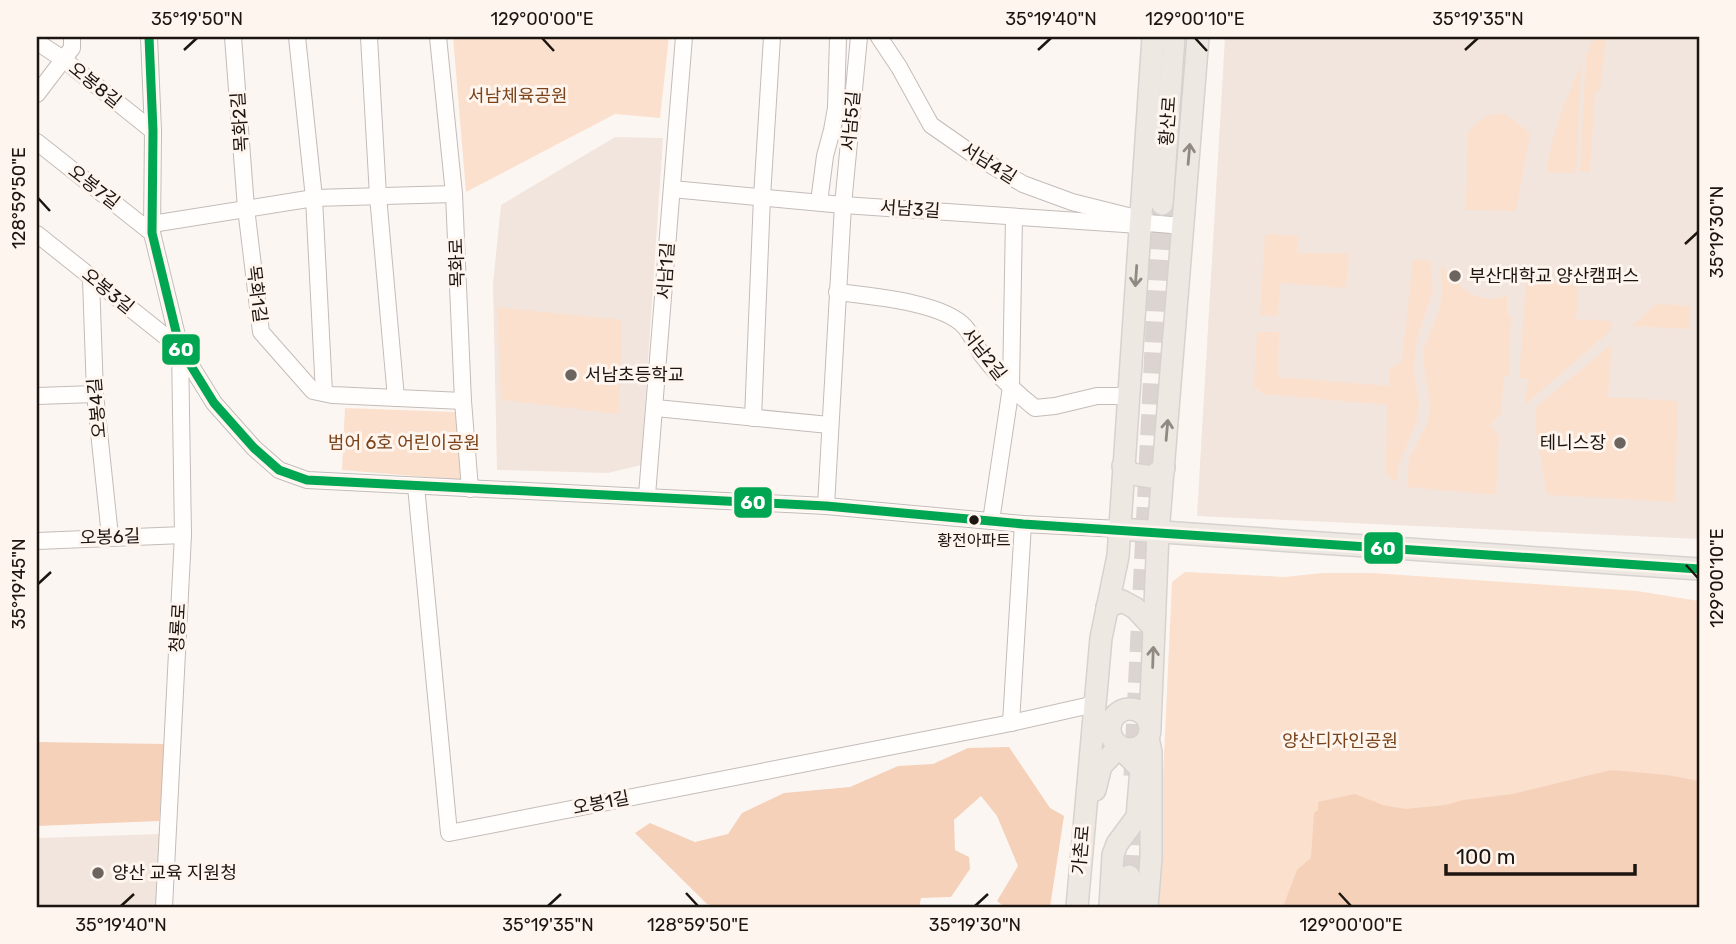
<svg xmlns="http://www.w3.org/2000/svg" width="1736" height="944" viewBox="0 0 1736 944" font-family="Rubik,'Noto Sans KR',sans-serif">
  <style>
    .built { fill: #f2e5dd }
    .green { fill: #fbe0ce }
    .forest { fill: #f5d1ba }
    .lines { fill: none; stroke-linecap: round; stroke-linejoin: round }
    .major-tunnel { stroke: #dbd4d0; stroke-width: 21; stroke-dasharray: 21 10; stroke-linecap: butt }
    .minor-casing { stroke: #c3bcb8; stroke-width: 18 }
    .major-casing { stroke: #d6d2cf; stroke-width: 24 }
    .minor { stroke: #fffefd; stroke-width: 16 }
    .major { stroke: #eee8e3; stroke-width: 21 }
    .bus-1-casing { stroke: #fff5ef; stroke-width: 14 }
    .bus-1 { stroke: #00a651; stroke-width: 9 }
    .oneway { stroke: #908984 }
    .ticks { fill: none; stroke: #1d1510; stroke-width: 2.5 }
    .poi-dot { fill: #6b645f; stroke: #fff5ef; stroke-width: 2.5 }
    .bus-dot { fill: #1d1510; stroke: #fff5ef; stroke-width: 2.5 }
    .labels { text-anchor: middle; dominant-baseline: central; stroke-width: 6; stroke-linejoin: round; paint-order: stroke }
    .bus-label { font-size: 16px; fill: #1d1510; stroke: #fff5ef }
    .street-label { font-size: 18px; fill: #1d1510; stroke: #fff5ef }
    .park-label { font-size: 18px; fill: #7a4319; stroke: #fff5ef }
    .poi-label { font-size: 18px; fill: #1d1510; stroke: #fff5ef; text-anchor: start }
    .line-badge { stroke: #fff5ef; stroke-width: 2.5 }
    .badge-label { font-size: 19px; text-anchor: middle; font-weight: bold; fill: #fff }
    .neatline { fill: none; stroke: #1d1510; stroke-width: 2.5 }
    .ticks-label { font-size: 18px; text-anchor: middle; fill: #1d1510 }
  </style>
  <rect width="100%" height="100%" fill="#fcf6f2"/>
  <!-- built -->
  <g class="built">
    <polygon points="1225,37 1699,37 1699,539 1197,516"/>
    <polygon points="615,137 663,138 641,465 608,473 497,470 493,284 501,205"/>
    <polygon points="162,834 159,907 37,907 37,838"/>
  </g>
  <!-- green -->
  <g class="green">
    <polygon points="453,37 669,37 660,118 615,114 466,192"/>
    <polygon points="1594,37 1606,37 1600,91 1595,91 1590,172 1580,171 1586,55"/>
    <path d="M1581,67l-5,106 -30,-1c6,-37 18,-71 35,-105z"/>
    <polygon points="1495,114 1505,114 1530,133 1516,211 1466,210 1468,131 1484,117"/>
    <polygon points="1265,234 1298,236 1297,253 1349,253 1346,288 1280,283 1278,316 1260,315"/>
    <polygon points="1413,259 1430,261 1433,290 1417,338 1415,353 1414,372 1419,404 1417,420 1399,464 1396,483 1386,473 1387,405 1264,394 1254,386 1257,332 1279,332 1278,377 1389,386 1390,368 1402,361"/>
    <path d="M1441,264c20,24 33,41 66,32v18l4,2 -2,60h-5l-3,38 -11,10 9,12 -3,59 -89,-8 2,-28 19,-37 2,-17 -6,-40v-17l15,-37 3,-18z"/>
    <polygon points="1535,266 1545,267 1548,270 1547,282 1579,284 1576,319 1612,321 1612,329 1525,405 1528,379 1519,378 1526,281 1529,272"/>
    <polygon points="1656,304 1691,306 1689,329 1632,326"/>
    <polygon points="497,307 622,320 619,414 501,400"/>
    <polygon points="1612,344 1608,397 1678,401 1675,502 1547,495 1536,432 1536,407"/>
    <polygon points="345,408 455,412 462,480 342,470"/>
    <polygon points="1185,572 1285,577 1322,573 1373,573 1637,591 1699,601 1699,907 1157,907 1172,582"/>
  </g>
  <!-- forest -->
  <g class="forest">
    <polygon points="37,742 166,744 159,821 37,826"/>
    <polygon points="1009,747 1050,808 1064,816 1050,907 1005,907 997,901 1018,866 997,816 981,796 954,820 955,850 969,857 970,869 951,897 921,898 919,907 719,907 707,904 635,833 650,823 695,842 728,834 742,813 784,793 850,787 898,766 933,764 968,748"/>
    <polygon points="1611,770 1667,775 1699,781 1699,907 1283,907 1297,870 1311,858 1314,813 1318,810 1318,802 1355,794 1383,805 1405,809 1446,805 1463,800 1513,794"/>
  </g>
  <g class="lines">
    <!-- major-tunnel -->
    <g class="major-tunnel">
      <polyline points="1134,776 1162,204"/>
      <polyline points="1129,876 1132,815"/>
    </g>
    <defs>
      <g id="minor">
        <polyline points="149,37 153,131 152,233 180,348 214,403 254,448 279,470 307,480 826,506 1023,524 1119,529"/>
        <polyline points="233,37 246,208 261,332 313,391 332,395 463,401"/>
        <polyline points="297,37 314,198 324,393"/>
        <polyline points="369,37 378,196 396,398"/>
        <polyline points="438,37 454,194 463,401 470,489"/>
        <polyline points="879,37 899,67 931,125 974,155 1023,184 1072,202 1136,218"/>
        <polyline points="37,42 63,59 153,131"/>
        <polyline points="37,94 72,48 72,37"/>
        <polyline points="37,142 152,233"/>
        <polyline points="672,189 843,205 1139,225 1148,223 1183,226"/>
        <polyline points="819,202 825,156 832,130 836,108 838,37"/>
        <polyline points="152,224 314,198 454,194"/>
        <polyline points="37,234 180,348 183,535 164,907"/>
        <polyline points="91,279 95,394 110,536"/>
        <path d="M837,292c32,4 106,10 128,35 7,8 11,19 17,28 15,20 33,37 53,53l20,-2 42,-10h31"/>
        <polyline points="37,396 95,394"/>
        <polyline points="656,408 829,425"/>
        <polyline points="753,418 762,197 772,37"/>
        <polyline points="416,486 449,833 1011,723 1095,704"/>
        <polyline points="647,495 684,37"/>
        <polyline points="826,506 843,205 859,37"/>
        <polyline points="991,521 1011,387 1014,217"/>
        <polyline points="37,541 183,535"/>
        <polyline points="1011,723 1023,524"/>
      </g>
      <g id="major">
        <polyline points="1162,204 1174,37"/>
        <polyline points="1123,466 1132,474 1152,477 1164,468"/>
        <polyline points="1119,529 1699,569"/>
        <polyline points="1107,607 1122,601 1135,608 1154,628"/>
        <circle cx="1130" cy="729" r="20"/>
        <polyline points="1150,725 1158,533 1198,37"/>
        <polyline points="1095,790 1101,766 1119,747 1141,769 1137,817 1117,844 1113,855 1110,907"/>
        <polyline points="1077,907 1101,638 1118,556 1153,37"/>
        <polyline points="1127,907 1129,876"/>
        <polyline points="1147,907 1151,858 1151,752 1148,738"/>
      </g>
    </defs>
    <!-- minor casing -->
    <use href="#minor" class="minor-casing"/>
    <!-- major casing -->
    <use href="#major" class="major-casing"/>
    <!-- minor -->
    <use href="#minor" class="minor"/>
    <!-- major -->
    <use href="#major" class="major"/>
    <defs>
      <polyline id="bus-1" points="149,37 153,131 152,233 180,348 214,403 254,448 279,470 307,480 826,506 1023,524 1699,569"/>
    </defs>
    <!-- bus-1 casing -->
    <use href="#bus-1" class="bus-1-casing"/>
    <!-- bus-1 -->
    <use href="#bus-1" class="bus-1"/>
  </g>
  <!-- one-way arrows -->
  <defs><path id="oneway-shaft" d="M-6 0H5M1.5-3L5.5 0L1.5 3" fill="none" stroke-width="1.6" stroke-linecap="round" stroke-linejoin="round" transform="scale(1.75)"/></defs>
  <g class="oneway">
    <use href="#oneway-shaft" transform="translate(1189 154) rotate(-85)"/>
    <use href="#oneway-shaft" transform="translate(1136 276) rotate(94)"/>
    <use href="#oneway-shaft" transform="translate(1167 430) rotate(-85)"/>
    <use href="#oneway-shaft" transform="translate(1153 657) rotate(-88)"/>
  </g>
  <!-- ticks -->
  <path class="ticks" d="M542,38l12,13M1195,38l12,13M184,50l13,-12M1038,50l13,-12M1465,50l13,-12M38,198l12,13M1685,244l13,-12M1686,565l12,13M38,584l13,-12M686,893l12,13M1339,893l12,13M121,906l13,-12M548,906l13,-12M975,906l13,-12"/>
  <!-- markers -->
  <g class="poi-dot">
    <circle cx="1455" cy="276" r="7"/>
    <circle cx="571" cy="375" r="7"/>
    <circle cx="1620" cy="443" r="7"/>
    <circle cx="98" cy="873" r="7"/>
  </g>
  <circle class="bus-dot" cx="974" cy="520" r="6"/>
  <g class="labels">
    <!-- bus labels -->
    <g class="bus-label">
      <text x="974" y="540">황전아파트</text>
    </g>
    <!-- street labels -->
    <g class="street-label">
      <text transform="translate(95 85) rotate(39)">오봉8길</text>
      <text transform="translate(851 121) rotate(-85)">서남5길</text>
      <text transform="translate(1168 121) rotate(-86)">황산로</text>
      <text transform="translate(240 122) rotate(-94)">목화2길</text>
      <text transform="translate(989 163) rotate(32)">서남4길</text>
      <text transform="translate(94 187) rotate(38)">오봉7길</text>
      <text transform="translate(910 209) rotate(4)">서남3길</text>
      <text transform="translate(457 263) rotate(-92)">목화로</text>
      <text transform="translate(666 271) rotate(-86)">서남1길</text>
      <text transform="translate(108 291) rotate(39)">오봉3길</text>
      <text transform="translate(257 294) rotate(83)">목화1길</text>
      <text transform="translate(984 354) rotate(52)">서남2길</text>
      <text transform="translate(97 408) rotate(-95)">오봉4길</text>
      <text transform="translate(110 537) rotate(-2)">오봉6길</text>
      <text transform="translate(178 628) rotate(-87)">청룡로</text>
      <text transform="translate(601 803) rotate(-11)">오봉1길</text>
      <text transform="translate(1081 850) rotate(-85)">가촌로</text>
    </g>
    <!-- park labels -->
    <g class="park-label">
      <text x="518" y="96">서남체육공원</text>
      <text x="404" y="443">범어 6호 어린이공원</text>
      <text x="1340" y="741">양산디자인공원</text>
    </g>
    <!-- poi labels -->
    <g class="poi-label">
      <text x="1469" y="276">부산대학교 양산캠퍼스</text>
      <text x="585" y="375">서남초등학교</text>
      <text x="1606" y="443" text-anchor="end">테니스장</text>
      <text x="112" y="873">양산 교육 지원청</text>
    </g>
  </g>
  <g class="line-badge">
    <rect x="161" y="333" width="40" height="33" rx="7" fill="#00a651"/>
    <rect x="733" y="486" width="40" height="33" rx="7" fill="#00a651"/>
    <rect x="1363" y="531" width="41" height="34" rx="7" fill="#00a651"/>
  </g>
  <g class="badge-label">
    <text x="181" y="356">60</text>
    <text x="753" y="509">60</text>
    <text x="1383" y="555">60</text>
  </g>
  <!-- border -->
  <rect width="1736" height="944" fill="none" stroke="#fff5ef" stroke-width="77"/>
  <!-- scale -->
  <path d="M1446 864v10h189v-10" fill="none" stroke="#1d1510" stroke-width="3.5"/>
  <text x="1456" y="864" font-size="21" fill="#1d1510" stroke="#fff5ef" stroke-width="5" paint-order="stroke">100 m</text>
  <rect x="38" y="38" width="1660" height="868" class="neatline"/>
  <g class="ticks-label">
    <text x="197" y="25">35°19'50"N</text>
    <text x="542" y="25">129°00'00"E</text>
    <text x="1051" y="25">35°19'40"N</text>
    <text x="1195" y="25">129°00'10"E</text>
    <text x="1478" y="25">35°19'35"N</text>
    <text transform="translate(19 198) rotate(-90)" y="6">128°59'50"E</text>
    <text transform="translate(1717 232) rotate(-90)" y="6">35°19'30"N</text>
    <text transform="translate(1717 578) rotate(-90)" y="6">129°00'10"E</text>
    <text transform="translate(19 584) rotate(-90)" y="6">35°19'45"N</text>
    <text x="121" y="931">35°19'40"N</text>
    <text x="548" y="931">35°19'35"N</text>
    <text x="698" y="931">128°59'50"E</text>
    <text x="975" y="931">35°19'30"N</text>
    <text x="1351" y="931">129°00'00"E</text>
  </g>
</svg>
